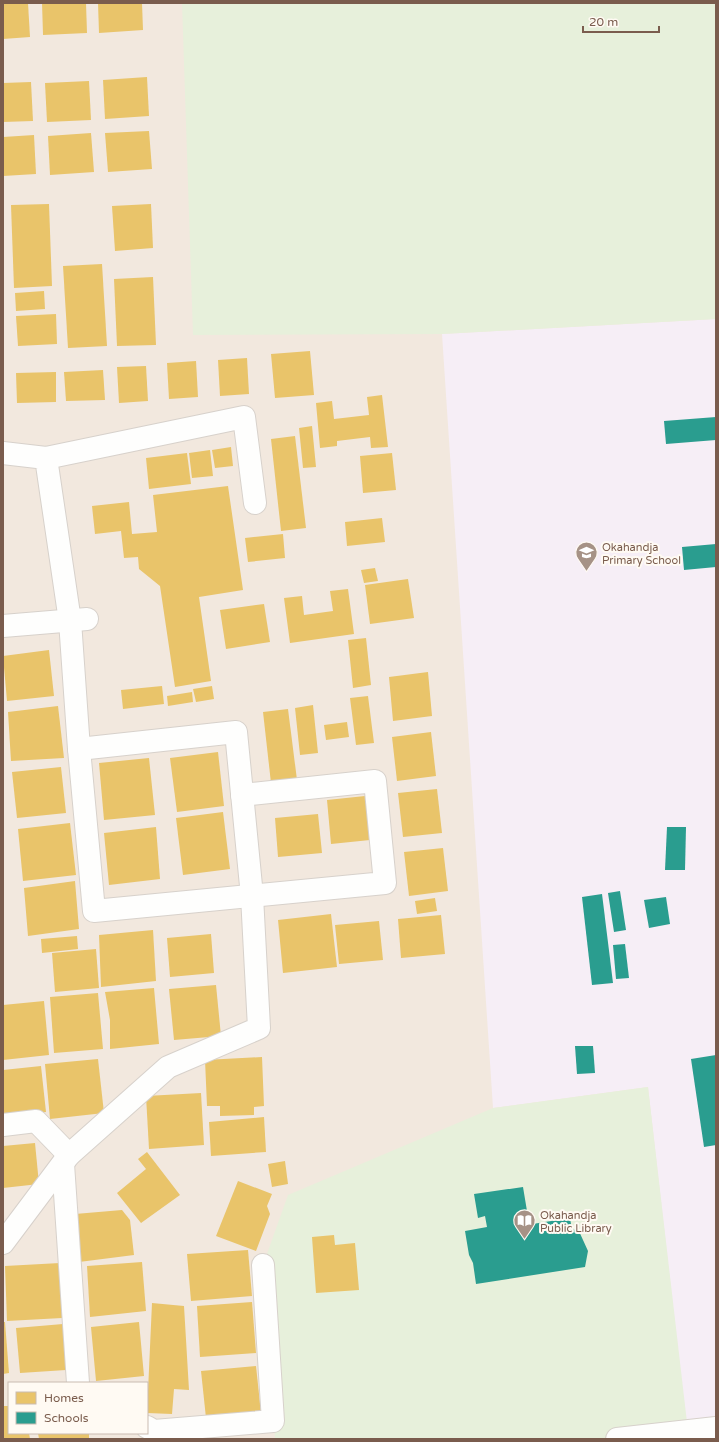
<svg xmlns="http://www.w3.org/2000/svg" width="719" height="1442" viewBox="0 0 719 1442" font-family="'Varela Round',sans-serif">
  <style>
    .residential { fill: #f2e8de; fill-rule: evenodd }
    .education { fill: #f6eef6 }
    .green { fill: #e7f0db }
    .homes { fill: #e9c46a }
    .schools { fill: #2a9d8f }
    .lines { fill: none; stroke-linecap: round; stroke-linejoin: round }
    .street-casing { stroke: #d7d1cb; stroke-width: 24 }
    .street { stroke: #fefefd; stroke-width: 22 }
    .labels { text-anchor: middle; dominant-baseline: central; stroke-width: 4; stroke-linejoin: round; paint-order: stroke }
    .poi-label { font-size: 11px; fill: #7a5c4d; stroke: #fffaf3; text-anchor: start }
  </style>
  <rect width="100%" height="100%" fill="#f9f5f0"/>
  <!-- residential -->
  <path class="residential" d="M3,3h713v1436h-713zM9,1383h138v50h-138z"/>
  <!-- education -->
  <polygon class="education" points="716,319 716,1428 687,1431 648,1087 493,1108 442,334"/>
  <!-- green -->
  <g class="green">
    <polygon points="182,3 716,3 716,319 442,334 193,335"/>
    <polygon points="648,1087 688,1431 616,1439 275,1439 263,1265 288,1195 493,1108"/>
  </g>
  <!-- homes -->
  <g class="homes">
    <polygon points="3,3 28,3 30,37 3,39"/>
    <polygon points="42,3 86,3 87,33 43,35"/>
    <polygon points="98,3 142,3 143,30 99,33"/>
    <polygon points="147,77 149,116 105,119 103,80"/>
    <polygon points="89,81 91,120 47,122 45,83"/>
    <polygon points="31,82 33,121 3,122 3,83"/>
    <polygon points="149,131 152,169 108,172 105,133"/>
    <polygon points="91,133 94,172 50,175 48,136"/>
    <polygon points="34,135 36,174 3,176 3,137"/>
    <polygon points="49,204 52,286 14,288 11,205"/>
    <polygon points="151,204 153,248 115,251 112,206"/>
    <polygon points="102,264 107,346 68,348 63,266"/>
    <polygon points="153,277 156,345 117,346 114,279"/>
    <polygon points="44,291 45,309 16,311 15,293"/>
    <polygon points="56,314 57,344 18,346 16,316"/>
    <polygon points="310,351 314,395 275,398 271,354"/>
    <polygon points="247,358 249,394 220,396 218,360"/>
    <polygon points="196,361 198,397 169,399 167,363"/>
    <polygon points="146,366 148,401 119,403 117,367"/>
    <polygon points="103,370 105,400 66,401 64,372"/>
    <polygon points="56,372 56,402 17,403 16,373"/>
    <polygon points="382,395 388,447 371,448 370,437 337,441 337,446 320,448 316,403 332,401 334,419 369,415 367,397"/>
    <polygon points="312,426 316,467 303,468 299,428"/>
    <polygon points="295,436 306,528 281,531 271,439"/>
    <polygon points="231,447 233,466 215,468 212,450"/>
    <polygon points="210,450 213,476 192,478 189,453"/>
    <polygon points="187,453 191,484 149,489 146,458"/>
    <polygon points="392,453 396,490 363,493 360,456"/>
    <polygon points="228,486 243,590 199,597 211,681 175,687 160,586 139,569 138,557 124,558 121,531 95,534 92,506 129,502 132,534 157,532 153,495"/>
    <polygon points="382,518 385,542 347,546 345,522"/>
    <polygon points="283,534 285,558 248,562 245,538"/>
    <polygon points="375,568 378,581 364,583 361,570"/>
    <polygon points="408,579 414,618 370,624 365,585"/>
    <polygon points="348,589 354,634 290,643 284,598 302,596 304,615 333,611 330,591"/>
    <polygon points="264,604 270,642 226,649 220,610"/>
    <polygon points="366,638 371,685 353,688 348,640"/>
    <polygon points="49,650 54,696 7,701 3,656"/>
    <polygon points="428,672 432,716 393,721 389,677"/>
    <polygon points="162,686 164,704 123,709 121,690"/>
    <polygon points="212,686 214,699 196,702 193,689"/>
    <polygon points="192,692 193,702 168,706 167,696"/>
    <polygon points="368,696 374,743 356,745 350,698"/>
    <polygon points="313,705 318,753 300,755 295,708"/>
    <polygon points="58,706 64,758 11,761 8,712"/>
    <polygon points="288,709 297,780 271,783 263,712"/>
    <polygon points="347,722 349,737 326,740 324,725"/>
    <polygon points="431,732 436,776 397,781 392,737"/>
    <polygon points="218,752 224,806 177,812 170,758"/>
    <polygon points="149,758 155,815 104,820 99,763"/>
    <polygon points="61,767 66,813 17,818 12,772"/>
    <polygon points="437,789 442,833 403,837 398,793"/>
    <polygon points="365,796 370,840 331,844 327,800"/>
    <polygon points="223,812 230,869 183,875 176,818"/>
    <polygon points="318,814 322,853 278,857 275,818"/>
    <polygon points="70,823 76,875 23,881 18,829"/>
    <polygon points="156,827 160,879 109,885 104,833"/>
    <polygon points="443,848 448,891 409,896 404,852"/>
    <polygon points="75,881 79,929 28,936 24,888"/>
    <polygon points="435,898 437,911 417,914 415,901"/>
    <polygon points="331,914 337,967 283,973 278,920"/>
    <polygon points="441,915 445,954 401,958 398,919"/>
    <polygon points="379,921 383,960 339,964 335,925"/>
    <polygon points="153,930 156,981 101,987 99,935"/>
    <polygon points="211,934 214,973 170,977 167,938"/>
    <polygon points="77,936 78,949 42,953 41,939"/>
    <polygon points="96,949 99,988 55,992 52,953"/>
    <polygon points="216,985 221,1036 174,1040 169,989"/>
    <polygon points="154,988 159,1044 110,1049 110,1020 105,992"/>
    <polygon points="98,993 103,1049 54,1053 50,997"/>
    <polygon points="44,1001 49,1055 3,1060 3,1005"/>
    <polygon points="262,1057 264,1106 254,1107 254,1115 220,1116 220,1106 207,1106 205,1060"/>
    <polygon points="98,1059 104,1113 50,1119 45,1064"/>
    <polygon points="41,1066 46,1112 3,1117 3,1070"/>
    <polygon points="201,1093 204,1145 149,1149 146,1096"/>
    <polygon points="264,1117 266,1152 211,1156 209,1122"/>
    <polygon points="35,1143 39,1184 3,1188 3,1146"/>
    <polygon points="147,1152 180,1195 141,1223 117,1193 146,1169 138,1159"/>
    <polygon points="285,1161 288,1184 272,1187 268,1164"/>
    <polygon points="238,1181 272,1194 267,1206 270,1214 256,1251 216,1236"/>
    <polygon points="122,1210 130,1220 134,1255 79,1262 75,1214"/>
    <polygon points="334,1235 335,1245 355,1243 359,1290 316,1293 312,1237"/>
    <polygon points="248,1250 252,1296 191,1301 187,1254"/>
    <polygon points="142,1262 146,1311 90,1317 87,1266"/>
    <polygon points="60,1263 62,1318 7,1321 5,1266"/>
    <polygon points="252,1302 256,1353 200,1357 197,1306"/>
    <polygon points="152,1303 184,1306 189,1390 174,1389 172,1414 147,1413"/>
    <polygon points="3,1322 5,1322 9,1373 3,1374"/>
    <polygon points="139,1322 144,1376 96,1381 91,1327"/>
    <polygon points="63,1324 66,1370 20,1373 16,1328"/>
    <polygon points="256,1366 261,1413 206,1418 201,1371"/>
    <polygon points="3,1406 9,1406 9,1433 29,1433 30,1439 3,1439"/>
    <polygon points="38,1433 89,1433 89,1439 39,1439"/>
  </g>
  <!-- schools -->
  <g class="schools">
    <polygon points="716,417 716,440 666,444 664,421"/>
    <polygon points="716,544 716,567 684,570 682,547"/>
    <polygon points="667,827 686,827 685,870 665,870"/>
    <polygon points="620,891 626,930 614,932 608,893"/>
    <polygon points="602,894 613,983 592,985 582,897"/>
    <polygon points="666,897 670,924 649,928 644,900"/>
    <polygon points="625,944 629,978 616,979 613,945"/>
    <polygon points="575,1046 593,1046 595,1073 577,1074"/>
    <polygon points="716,1055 716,1145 704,1147 691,1059"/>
    <polygon points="523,1187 527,1211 518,1213 520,1226 570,1218 572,1230 578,1229 588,1251 585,1267 476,1284 473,1263 469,1255 465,1231 487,1227 485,1216 478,1218 474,1194"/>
  </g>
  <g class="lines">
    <defs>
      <g id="street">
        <polyline points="3,453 46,458 70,621 79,749 236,732 252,896 259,1028 168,1067 69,1155 3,1243"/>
        <polyline points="46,458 244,417 255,503"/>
        <polyline points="3,626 87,619"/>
        <polyline points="79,749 94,911 385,883 375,781 242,795"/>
        <polyline points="3,1125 36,1121 69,1155"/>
        <polyline points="63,1164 78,1383"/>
        <polyline points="147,1427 154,1431 273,1421 263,1265"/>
        <polyline points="617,1439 716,1428"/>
      </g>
    </defs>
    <!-- street casing -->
    <use href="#street" class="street-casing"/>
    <!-- street -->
    <use href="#street" class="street"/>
  </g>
  <!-- icons -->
  <defs>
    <symbol id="school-pin" viewBox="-11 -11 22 30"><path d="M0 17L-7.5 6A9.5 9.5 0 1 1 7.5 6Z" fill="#a69286" stroke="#fffaf3"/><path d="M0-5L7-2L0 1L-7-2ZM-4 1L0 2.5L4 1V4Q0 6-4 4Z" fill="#fff"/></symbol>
    <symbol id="library-pin" viewBox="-11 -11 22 30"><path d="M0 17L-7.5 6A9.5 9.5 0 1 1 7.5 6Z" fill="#a69286" stroke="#fffaf3"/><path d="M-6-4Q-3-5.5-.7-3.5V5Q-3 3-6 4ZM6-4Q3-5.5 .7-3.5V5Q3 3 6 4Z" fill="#fff"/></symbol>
  </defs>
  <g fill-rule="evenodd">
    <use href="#school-pin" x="574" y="540" width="25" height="34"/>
    <use href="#library-pin" x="512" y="1208" width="25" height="34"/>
  </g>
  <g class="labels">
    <!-- poi labels -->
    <g class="poi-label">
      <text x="602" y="547">Okahandja<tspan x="602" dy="13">Primary School</tspan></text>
      <text x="540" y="1215">Okahandja<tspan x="540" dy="13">Public Library</tspan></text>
    </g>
  </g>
  <!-- border -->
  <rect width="719" height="1442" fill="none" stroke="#7a5c4d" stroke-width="8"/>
  <!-- legend -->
  <rect x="8" y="1382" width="140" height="52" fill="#fffaf3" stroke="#cabbb1"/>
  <rect x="16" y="1392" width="20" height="12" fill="#e9c46a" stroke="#cabbb1"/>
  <text x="44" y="1402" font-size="12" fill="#7a5c4d">Homes</text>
  <rect x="16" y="1412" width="20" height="12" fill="#2a9d8f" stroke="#cabbb1"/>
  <text x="44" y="1422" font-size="12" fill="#7a5c4d">Schools</text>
  <!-- scale -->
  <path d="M583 26v6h76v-6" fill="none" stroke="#7a5c4d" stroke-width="2"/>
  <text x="589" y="26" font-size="12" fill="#7a5c4d" stroke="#fffaf3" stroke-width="3" paint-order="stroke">20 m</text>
</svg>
